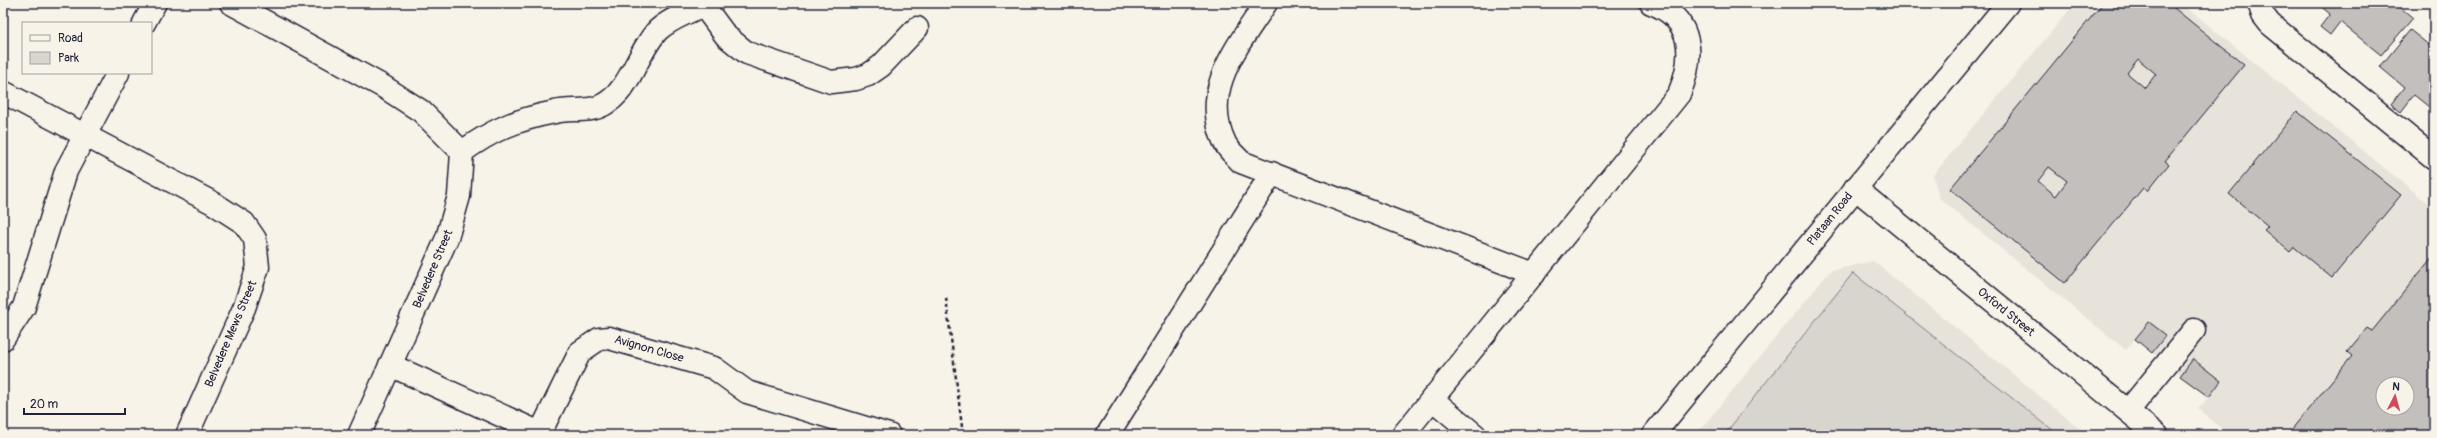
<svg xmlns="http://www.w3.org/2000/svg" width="2437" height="438" viewBox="0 0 2437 438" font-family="Pangolin,sans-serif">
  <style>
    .built { fill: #e7e3db; fill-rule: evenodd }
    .green { fill: #d8d5cf; stroke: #7d7c85 }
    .building { fill: #c2bfbd; stroke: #22223b; fill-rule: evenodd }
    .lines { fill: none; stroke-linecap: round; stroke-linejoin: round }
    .minor-casing { stroke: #22223b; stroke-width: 25 }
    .path { stroke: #22223b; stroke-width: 2.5; stroke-dasharray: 4 3; stroke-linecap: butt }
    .minor { stroke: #f7f3e8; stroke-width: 22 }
    .labels { text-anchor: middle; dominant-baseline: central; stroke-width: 4; stroke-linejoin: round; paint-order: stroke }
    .street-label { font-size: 12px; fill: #22223b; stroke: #f7f3e8 }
  </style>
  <rect width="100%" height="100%" fill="#f7f3e8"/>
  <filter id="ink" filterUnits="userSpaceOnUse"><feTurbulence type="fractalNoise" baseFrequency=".025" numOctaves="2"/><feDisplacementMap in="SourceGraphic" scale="8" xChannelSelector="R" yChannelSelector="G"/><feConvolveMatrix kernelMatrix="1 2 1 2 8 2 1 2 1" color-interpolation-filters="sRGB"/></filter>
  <g filter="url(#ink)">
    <!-- built -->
    <g class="built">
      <path d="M2075,3h106l253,205v227h-204l-32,-26 11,-12 -74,-58 -9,11 -187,-152 -6,-23zM2383,384h24v24h-24z"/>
      <polygon points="1873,261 2088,435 1696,435 1830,271"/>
    </g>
    <!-- green -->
    <polygon class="green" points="1853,273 2059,435 1724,435"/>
    <!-- building -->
    <g class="building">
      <path d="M2103,3h65l76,62 -79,96 4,3 -22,27 -4,-3 -78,95 -115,-94zM2138,59l18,15 -11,14 -18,-15zM2049,167l18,14 -11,15 -18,-15z"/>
      <polygon points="2317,3 2395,3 2413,18 2381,55 2340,22 2330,35 2320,27 2330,14"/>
      <polygon points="2410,30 2430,46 2434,42 2434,111 2414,95 2401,112 2391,104 2404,87 2380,67"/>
      <polygon points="2297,111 2401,195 2332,278 2294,247 2290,252 2264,230 2268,226 2229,194"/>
      <path d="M2434,255v180h-57l-6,-5 -4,5h-80l65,-79 -5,-4 20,-24 5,3zM2383,384h24v24h-24z"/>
      <polygon points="2149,322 2166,335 2152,353 2135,339"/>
      <polygon points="2193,359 2221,381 2209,397 2180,376"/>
    </g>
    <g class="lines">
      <defs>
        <g id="minor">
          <polyline points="231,3 384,87 421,111 462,152 459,196 447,238 359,435"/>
          <path d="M1266,3c-27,42 -67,87 -41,140 3,7 11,13 16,19l293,112"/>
          <polyline points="2259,3 2263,15 2270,24 2434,158"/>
          <polyline points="703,5 726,36 747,53 831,82 856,79 868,75 881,66 917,28"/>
          <polyline points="144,23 155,3"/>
          <polyline points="3,92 213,203 244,223 255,239 258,267 244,308 187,435"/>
          <path d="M462,152c30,-22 56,-33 93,-40 16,-4 33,1 48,-7 28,-15 34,-53 55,-75 14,-13 32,-17 47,-27"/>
          <polyline points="1855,188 2157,435"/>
          <polyline points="3,339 24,307 66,171 118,73"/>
          <polyline points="390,365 540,433 580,352 599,339 609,338 714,368 747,392 889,435"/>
          <polyline points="1432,399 1475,435"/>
          <polyline points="2128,411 2194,330"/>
          <polyline points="1108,434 1272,173"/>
          <path d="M1403,435l276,-341c15,-36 16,-75 -28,-91"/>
          <polyline points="1653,435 2008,3"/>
        </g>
      </defs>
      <!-- minor casing -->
      <use href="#minor" class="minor-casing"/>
      <!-- path -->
      <polyline class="path" points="946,298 963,435"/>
      <!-- minor -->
      <use href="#minor" class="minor"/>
    </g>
  </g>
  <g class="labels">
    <!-- street labels -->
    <g class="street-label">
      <text transform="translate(1830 219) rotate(-51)">Plataan Road</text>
      <text transform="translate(433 269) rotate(-67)">Belvedere Street</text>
      <text transform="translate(2006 312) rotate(39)">Oxford Street</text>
      <text transform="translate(231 334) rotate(-67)">Belvedere Mews Street</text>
      <text transform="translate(649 349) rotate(16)">Avignon Close</text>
    </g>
  </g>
  <!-- margin -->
  <rect width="2437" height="438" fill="none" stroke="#f7f3e8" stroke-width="16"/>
  <rect x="8" y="8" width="2421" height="422" fill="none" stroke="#22223b" stroke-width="1.5" filter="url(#ink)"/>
  <!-- legend -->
  <rect x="22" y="22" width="130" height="52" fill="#f7f3e8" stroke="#a29fa3"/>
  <rect x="30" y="35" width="20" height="6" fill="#f7f3e8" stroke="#a29fa3"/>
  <text x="58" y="42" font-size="12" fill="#22223b">Road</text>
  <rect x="30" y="52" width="20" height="12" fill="#d8d5cf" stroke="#a29fa3"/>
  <text x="58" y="62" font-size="12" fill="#22223b">Park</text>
  <!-- north arrow -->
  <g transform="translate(2395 396) rotate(6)"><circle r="19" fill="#f7f3e8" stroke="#a29fa3"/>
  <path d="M0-3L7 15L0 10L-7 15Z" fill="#d1495b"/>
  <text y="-6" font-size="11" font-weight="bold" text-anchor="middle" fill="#22223b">N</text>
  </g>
  <!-- scale -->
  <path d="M24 408v6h101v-6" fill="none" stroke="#22223b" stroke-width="2"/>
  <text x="30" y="408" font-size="12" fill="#22223b" stroke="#f7f3e8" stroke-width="3" paint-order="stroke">20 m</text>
</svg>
